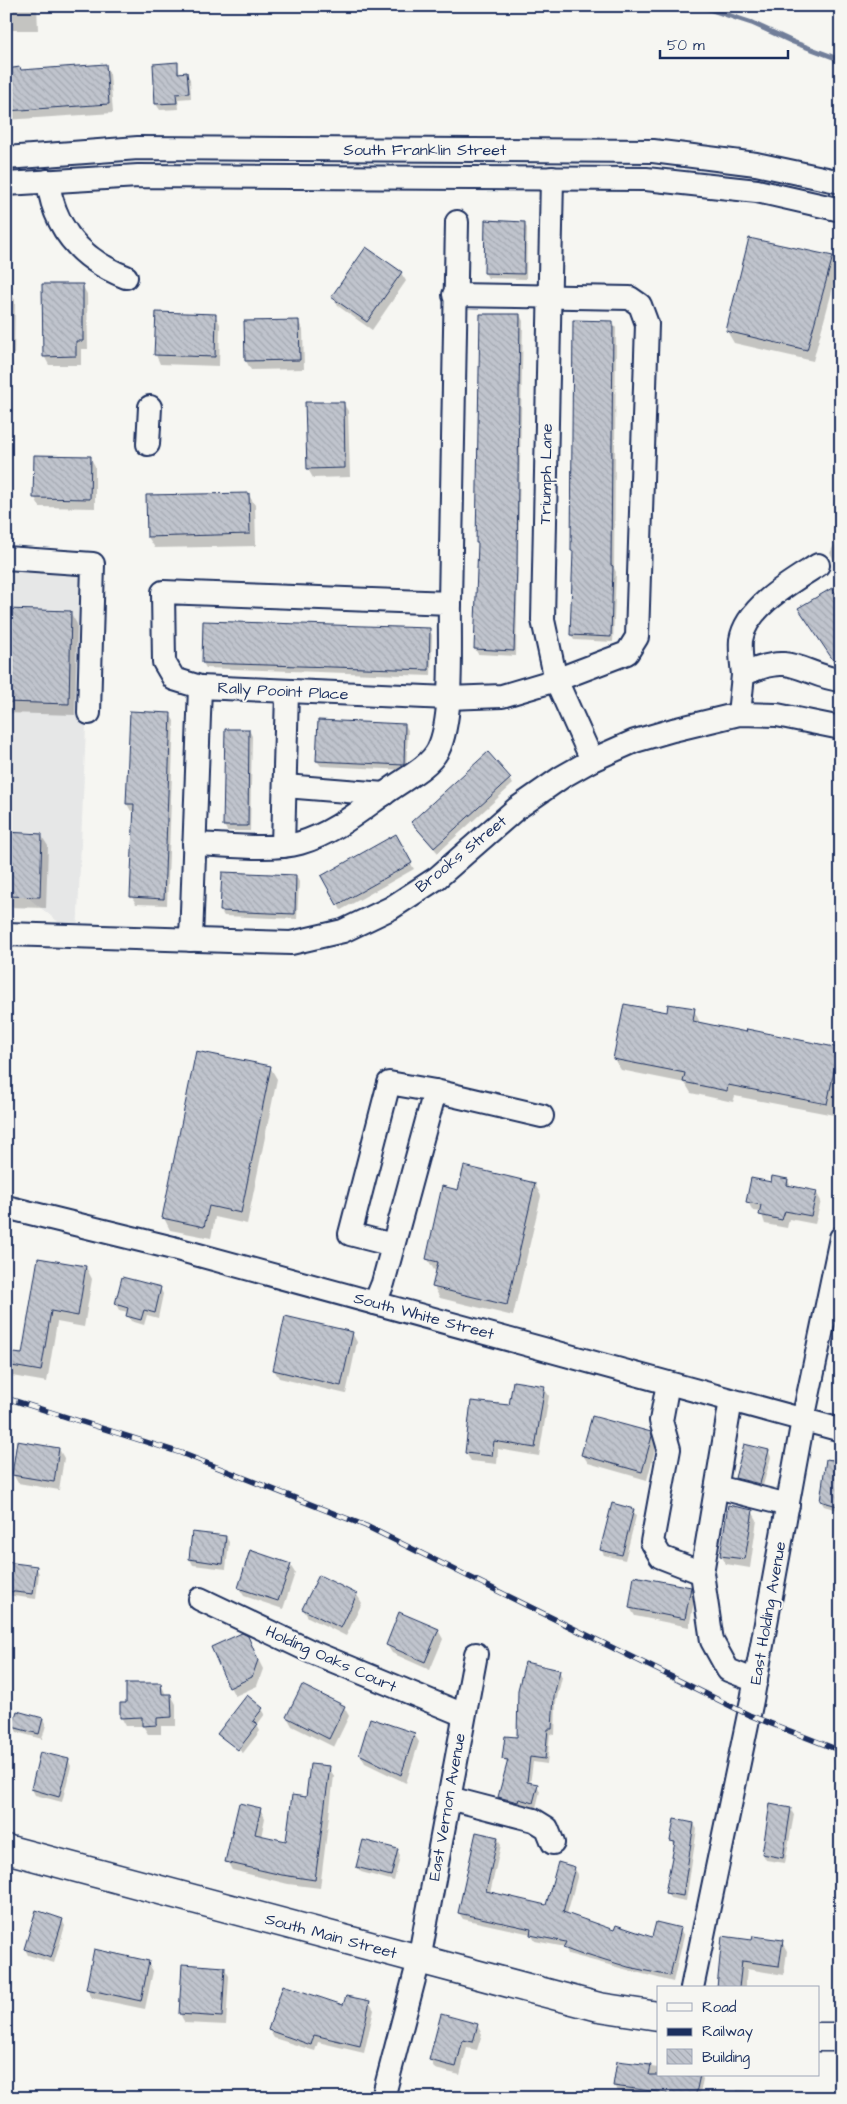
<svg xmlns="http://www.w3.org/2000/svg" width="847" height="2104" viewBox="0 0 847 2104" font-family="'Architects Daughter',sans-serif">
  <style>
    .built { fill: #e6e7e7 }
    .shadow { fill: #0003 }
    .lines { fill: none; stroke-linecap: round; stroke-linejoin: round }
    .stream { stroke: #717e99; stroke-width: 5 }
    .building { fill: url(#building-back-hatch); stroke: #1b2f5e }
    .minor-casing { stroke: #1b2f5e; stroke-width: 26 }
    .major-casing { stroke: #1b2f5e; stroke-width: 31 }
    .minor { stroke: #f6f6f2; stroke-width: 22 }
    .major { stroke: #f6f6f2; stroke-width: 28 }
    .rail-casing { stroke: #1b2f5e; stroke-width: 5.5 }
    .rail { stroke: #f6f6f2; stroke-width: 4; stroke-dasharray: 11; stroke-linecap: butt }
    .labels { text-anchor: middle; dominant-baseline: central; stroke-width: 4; stroke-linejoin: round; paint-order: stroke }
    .street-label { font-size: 16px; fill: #1b2f5e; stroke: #f6f6f2 }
  </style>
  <defs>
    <pattern id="building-back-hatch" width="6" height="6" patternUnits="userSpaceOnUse" patternTransform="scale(1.25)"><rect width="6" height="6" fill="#c0c4cd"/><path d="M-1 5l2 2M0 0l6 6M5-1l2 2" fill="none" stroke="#a4a9b2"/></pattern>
  </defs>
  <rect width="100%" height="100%" fill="#f6f6f2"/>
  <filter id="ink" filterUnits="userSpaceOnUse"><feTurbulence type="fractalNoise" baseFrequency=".02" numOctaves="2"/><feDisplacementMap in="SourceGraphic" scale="10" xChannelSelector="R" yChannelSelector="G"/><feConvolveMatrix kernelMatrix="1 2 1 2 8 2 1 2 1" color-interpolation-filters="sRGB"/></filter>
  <g filter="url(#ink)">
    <!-- built -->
    <polygon class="built" points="6,560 93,564 77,937 6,880"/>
    <!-- shadow -->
    <g class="shadow">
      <polygon points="6,6 37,6 38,30 6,30"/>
      <polygon points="177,64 180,74 187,74 190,79 191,98 178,99 179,109 160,110 156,104 155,65"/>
      <polygon points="105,65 110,74 113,113 6,120 6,70 22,71"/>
      <polygon points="524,223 527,228 526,279 488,278 485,273"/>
      <polygon points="832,257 838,269 813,361 734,343 727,331"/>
      <polygon points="401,273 406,281 372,330 338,306 333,297"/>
      <polygon points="82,285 87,294 88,349 81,349 81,365 49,365 44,356"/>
      <polygon points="6,291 10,292 15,300 14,356 6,356"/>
      <polygon points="215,315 220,324 219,366 160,364 156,355"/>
      <polygon points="520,315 523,321 516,656 478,654 475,649 479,546 477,543"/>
      <polygon points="298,321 303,330 304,369 251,370 246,361 245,322"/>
      <polygon points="612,322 616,328 614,568 616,572 613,642 574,640 571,635 574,554 572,550"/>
      <polygon points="343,403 348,411 350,477 313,478 308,469"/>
      <polygon points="90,457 95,466 95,508 40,507 35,498"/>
      <polygon points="248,494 255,505 256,546 155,548 148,537"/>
      <polygon points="841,531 841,567 837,565 830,553"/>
      <polygon points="6,611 70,612 77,624 75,715 6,713"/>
      <polygon points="429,629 432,635 431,676 206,668 203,663"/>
      <polygon points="170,714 174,721 167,905 136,904 132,897 135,811 131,811 127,804"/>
      <polygon points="405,725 408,730 406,770 321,766 317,761"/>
      <polygon points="249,730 252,736 250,831 227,831 224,825"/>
      <polygon points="488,754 513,784 438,853 412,823"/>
      <polygon points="6,833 41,835 48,846 46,908 6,907"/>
      <polygon points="395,836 414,869 341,910 322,877"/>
      <polygon points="296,876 299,882 297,919 224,916 221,911"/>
      <polygon points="694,1010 700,1023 839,1050 841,1053 841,1082 834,1115 735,1096 733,1102 691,1093 685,1083 621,1070 614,1059"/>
      <polygon points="270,1067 277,1079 247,1224 215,1217 211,1238 170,1230 164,1218"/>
      <polygon points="788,1180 791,1187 816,1192 821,1201 815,1224 789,1219 787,1228 765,1224 761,1212 753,1211 748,1202 772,1184"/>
      <polygon points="535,1184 541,1196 513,1316 440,1298 434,1287 437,1271 434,1270 427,1258 459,1191"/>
      <polygon points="39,1260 86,1267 92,1279 84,1327 57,1322 47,1382 6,1375 6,1353 23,1356"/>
      <polygon points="160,1288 163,1294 158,1318 147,1315 144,1325 131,1321 128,1316 128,1312 119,1310 116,1304"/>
      <polygon points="352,1333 357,1342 346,1394 279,1378 274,1370"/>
      <polygon points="544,1388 549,1396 539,1456 498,1449 497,1464 471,1461 466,1453 510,1407"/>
      <polygon points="650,1433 656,1446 647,1480 588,1463 583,1455"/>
      <polygon points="59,1449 64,1458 59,1490 18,1483 13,1474"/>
      <polygon points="768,1451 771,1457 762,1489 739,1483 736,1477"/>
      <polygon points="841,1463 841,1511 824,1506 821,1501"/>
      <polygon points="633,1510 636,1516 625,1560 604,1555 601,1549"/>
      <polygon points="752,1511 757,1520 750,1568 726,1564 721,1555"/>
      <polygon points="226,1537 229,1542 226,1569 193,1565 190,1559"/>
      <polygon points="6,1563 36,1568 39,1573 36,1599 6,1595"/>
      <polygon points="290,1565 295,1573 283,1609 244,1596 239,1588"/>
      <polygon points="690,1588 695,1597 689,1627 635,1616 630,1608"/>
      <polygon points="357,1595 362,1603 346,1636 308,1617 303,1609"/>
      <polygon points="438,1630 443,1639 430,1670 392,1653 387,1645"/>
      <polygon points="247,1637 263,1669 257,1686 235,1696 230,1687"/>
      <polygon points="559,1671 562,1677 556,1702 555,1735 550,1734 547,1764 533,1762 530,1784 537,1786 540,1791 536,1808 521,1804 521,1807 502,1802 499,1797 508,1764 503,1759"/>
      <polygon points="161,1684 166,1695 171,1695 176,1704 176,1726 161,1726 161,1734 148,1734 143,1726 126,1726 121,1717 127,1705"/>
      <polygon points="303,1686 344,1707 349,1716 334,1747 292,1726 287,1717"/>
      <polygon points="262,1709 265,1714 257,1725 260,1731 243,1753 221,1736 221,1739 218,1734"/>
      <polygon points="43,1719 46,1725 42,1739 17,1732 14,1727"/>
      <polygon points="414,1734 419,1742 406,1783 365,1763 360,1754"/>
      <polygon points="68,1760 71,1766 62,1802 35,1795 32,1789"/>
      <polygon points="329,1768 334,1776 320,1888 288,1884 232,1870 227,1861 260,1809 265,1818 261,1837 287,1843 307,1798"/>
      <polygon points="771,1806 790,1809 794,1815 785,1863 766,1860 763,1854"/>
      <polygon points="694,1824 697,1829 686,1901 670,1898 667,1892 675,1846 672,1841"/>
      <polygon points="498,1838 501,1845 490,1893 547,1906 574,1868 578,1874 567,1914 615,1931 653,1938 680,1929 684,1936 673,1982 568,1954 565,1947 535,1941 531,1934 463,1919 459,1913"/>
      <polygon points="397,1850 400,1856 394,1881 361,1872 357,1867"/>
      <polygon points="6,1900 12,1909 6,1944"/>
      <polygon points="62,1920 65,1926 54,1963 28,1955 25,1949"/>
      <polygon points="753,1941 782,1942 787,1951 784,1975 747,1969 745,1988 719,1988"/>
      <polygon points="148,1962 153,1971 145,2009 92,1998 87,1989"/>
      <polygon points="224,1968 229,1976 226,2025 185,2023 180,2014"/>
      <polygon points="369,2002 374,2010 364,2053 318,2042 315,2051 274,2038 269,2030 344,2006"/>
      <polygon points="477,2025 482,2034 477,2050 467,2048 460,2075 435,2069 430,2060"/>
      <polygon points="618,2062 658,2068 658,2075 701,2075 703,2079 699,2098 664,2098 618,2091 614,2086"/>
      <polygon points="737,2090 765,2092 768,2098 736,2098"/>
    </g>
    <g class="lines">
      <!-- stream -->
      <polyline class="stream" points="700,6 752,23 793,42 841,60"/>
    </g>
    <!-- building -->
    <g class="building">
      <polygon points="178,62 178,73 187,72 189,93 176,94 177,103 155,104 153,64"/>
      <polygon points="106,64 109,104 6,111 6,69 20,67 21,70"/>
      <polygon points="485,220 525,222 524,274 484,273"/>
      <polygon points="749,238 833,256 807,350 726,331"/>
      <polygon points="366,247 402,272 367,322 331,297"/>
      <polygon points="42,284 83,284 83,341 76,341 76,356 43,357"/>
      <polygon points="156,312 216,314 215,357 154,355"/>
      <polygon points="480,314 520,314 517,565 514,651 474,649 478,543 476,543"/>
      <polygon points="299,320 300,360 245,361 244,321"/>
      <polygon points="573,320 613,321 611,565 613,566 611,637 570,635 573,551 571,551"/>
      <polygon points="305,402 344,402 345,468 307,469"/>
      <polygon points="34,455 91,456 90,499 33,498"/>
      <polygon points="249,493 250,534 147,537 146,495"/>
      <polygon points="832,588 841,601 841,667 837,666 798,608"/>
      <polygon points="6,609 71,611 69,704 6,702"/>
      <polygon points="203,621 430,628 429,670 202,663"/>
      <polygon points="130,711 171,713 164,899 130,897 134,804 126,804"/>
      <polygon points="318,720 405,724 404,765 316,761"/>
      <polygon points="225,729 249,729 248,826 223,826"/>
      <polygon points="488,752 511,778 434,848 411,822"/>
      <polygon points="6,832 42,834 40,897 6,896"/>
      <polygon points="396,834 412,863 337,905 321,876"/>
      <polygon points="222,872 296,875 295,914 220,911"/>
      <polygon points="624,1004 667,1012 668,1004 695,1008 693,1021 746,1032 747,1029 839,1048 827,1104 728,1085 727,1091 683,1082 685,1073 613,1059"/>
      <polygon points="196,1051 271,1066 241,1213 209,1206 204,1227 162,1218"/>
      <polygon points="464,1166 535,1183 507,1305 432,1287 438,1262 426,1259 442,1186 458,1190"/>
      <polygon points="772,1176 788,1179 787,1185 817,1191 811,1216 785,1211 782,1220 759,1215 761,1205 746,1202 751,1178 771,1182"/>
      <polygon points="38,1258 86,1266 78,1316 51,1311 41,1371 6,1365 6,1352 22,1354"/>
      <polygon points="122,1277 161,1287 155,1313 144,1310 141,1320 126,1316 128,1308 115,1304"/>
      <polygon points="285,1316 353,1332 341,1386 273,1370"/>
      <polygon points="513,1381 545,1386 535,1448 494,1441 492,1456 465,1453 471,1401 509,1405"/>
      <polygon points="592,1416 651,1432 652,1436 642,1472 581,1455"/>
      <polygon points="17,1441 59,1448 54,1482 12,1475"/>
      <polygon points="744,1444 769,1450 760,1484 735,1478"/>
      <polygon points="826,1459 841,1461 841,1507 820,1501"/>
      <polygon points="612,1503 634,1509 622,1555 600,1550"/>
      <polygon points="728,1505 753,1510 745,1559 720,1556"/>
      <polygon points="192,1532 226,1536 223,1564 189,1559"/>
      <polygon points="250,1550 291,1564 278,1601 238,1588"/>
      <polygon points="6,1562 37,1566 33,1594 6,1591"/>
      <polygon points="319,1575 357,1594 341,1628 302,1609"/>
      <polygon points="634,1576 691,1587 685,1619 629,1608"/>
      <polygon points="399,1612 439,1629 425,1662 386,1645"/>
      <polygon points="242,1633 248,1636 258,1660 252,1677 229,1688 211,1647"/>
      <polygon points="525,1662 560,1670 554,1696 552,1729 548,1729 545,1759 530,1757 527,1782 538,1784 533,1803 519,1799 518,1802 498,1797 508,1760 502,1759 505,1736 517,1737 518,1690"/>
      <polygon points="126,1683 161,1683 162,1694 171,1694 172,1717 157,1718 157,1725 142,1726 142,1717 120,1718 120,1703 126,1703"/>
      <polygon points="302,1685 345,1706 329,1739 286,1717"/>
      <polygon points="247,1695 263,1708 253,1721 258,1724 238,1750 217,1734"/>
      <polygon points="17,1711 43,1718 39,1734 12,1727"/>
      <polygon points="370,1718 415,1733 401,1775 359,1754"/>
      <polygon points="40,1752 69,1759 59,1797 31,1789"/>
      <polygon points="310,1764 330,1766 315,1880 282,1875 225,1862 239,1803 261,1808 255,1834 286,1841 292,1795 306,1797"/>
      <polygon points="770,1804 791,1808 783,1858 762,1854"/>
      <polygon points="674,1819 694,1823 683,1896 665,1893 675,1842 670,1841"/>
      <polygon points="476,1832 498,1837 486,1891 546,1905 558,1862 575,1867 563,1912 614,1930 616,1925 652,1937 656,1922 681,1928 670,1976 628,1967 586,1954 585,1956 563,1948 566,1942 530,1935 531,1929 458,1913"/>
      <polygon points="363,1840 398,1849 391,1876 356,1867"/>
      <polygon points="36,1910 63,1919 51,1958 24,1949"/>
      <polygon points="722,1936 752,1940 753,1936 783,1940 779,1966 742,1961 739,1988 717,1988"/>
      <polygon points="94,1949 149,1961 141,2001 86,1989"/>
      <polygon points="182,1964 225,1967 222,2017 179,2014"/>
      <polygon points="283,1985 343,2005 346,1996 370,2001 360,2046 314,2035 311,2045 268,2030"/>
      <polygon points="441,2014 478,2024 473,2042 463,2040 456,2067 429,2060"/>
      <polygon points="617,2061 651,2065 649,2075 700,2075 695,2098 666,2098 667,2093 613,2086"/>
    </g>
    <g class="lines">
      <defs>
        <g id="minor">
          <polyline points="6,158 138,148 653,151 756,164 841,182"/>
          <polyline points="552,178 543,620 556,680 592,760"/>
          <path d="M48,181c6,48 34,79 78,96"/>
          <polyline points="6,184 138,176 646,179 757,191 841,210"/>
          <polyline points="148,444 150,407"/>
          <polyline points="6,558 93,564 89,713"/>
          <polyline points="450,603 457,222"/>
          <path d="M743,675c-1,-11 -3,-24 -2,-35 5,-33 52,-59 77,-75"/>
          <path d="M739,714l4,-39c12,-6 27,-12 41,-11 17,1 37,15 57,16"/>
          <polyline points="285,786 384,794"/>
          <path d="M194,844c32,1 77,7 106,-1 35,-10 63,-35 91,-54 15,-11 38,-22 47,-39 16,-32 11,-109 12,-147l-287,-11 1,70 10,17 26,8"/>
          <polyline points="283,846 287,691"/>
          <polyline points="6,934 291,943 343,931 391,908 437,878 516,809 562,777 592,760 635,741 673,730 739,714 777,715 841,728"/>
          <polyline points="191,940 200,687 448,698 502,696 556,680 627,653 637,637 647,324 640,305 630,298 454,295"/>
          <polyline points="435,1091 542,1116"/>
          <polyline points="6,1207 173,1248 841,1430"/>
          <polyline points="375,1303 383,1283 435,1091 389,1083 350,1234 393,1245"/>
          <polyline points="668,1383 661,1421 669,1449 652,1542 661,1557 702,1573"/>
          <polyline points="731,1400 702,1573 712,1641 728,1670 756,1681"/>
          <polyline points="717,1487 788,1505"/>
          <polyline points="200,1599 312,1652 464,1715"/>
          <polyline points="449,1798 534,1820 547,1828 553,1843"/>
          <polyline points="692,1988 752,1700 803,1420 841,1238"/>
          <polyline points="383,2098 419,1960 476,1654"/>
        </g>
        <g id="major">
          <polyline points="6,1849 599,2007 658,2016"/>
          <polyline points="818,2037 841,2037"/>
        </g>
      </defs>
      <!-- minor casing -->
      <use href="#minor" class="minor-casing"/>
      <!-- major casing -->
      <use href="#major" class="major-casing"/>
      <!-- minor -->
      <use href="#minor" class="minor"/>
      <!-- major -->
      <use href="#major" class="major"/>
      <defs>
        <polyline id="rail" points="6,1398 181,1453 366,1526 749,1715 841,1751"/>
      </defs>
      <!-- rail casing -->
      <use href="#rail" class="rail-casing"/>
      <!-- rail -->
      <use href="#rail" class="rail"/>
    </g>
  </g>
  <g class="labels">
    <!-- street labels -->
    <g class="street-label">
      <text x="425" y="150">South Franklin Street</text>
      <text transform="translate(546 474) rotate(-89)">Triumph Lane</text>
      <text transform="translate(283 691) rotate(3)">Rally Pooint Place</text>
      <text transform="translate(461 854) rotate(-39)">Brooks Street</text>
      <text transform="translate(424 1316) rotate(15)">South White Street</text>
      <text transform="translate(768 1613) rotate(-80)">East Holding Avenue</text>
      <text transform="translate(331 1659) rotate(24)">Holding Oaks Court</text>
      <text transform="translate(447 1807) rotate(-80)">East Vernon Avenue</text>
      <text transform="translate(331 1936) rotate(15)">South Main Street</text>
    </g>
  </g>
  <!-- margin -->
  <rect width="847" height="2104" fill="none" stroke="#f6f6f2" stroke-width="25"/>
  <rect x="12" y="12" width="822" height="2079" fill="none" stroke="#1b2f5e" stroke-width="2" filter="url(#ink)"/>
  <!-- legend -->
  <rect x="657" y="1986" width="162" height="90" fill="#f6f6f2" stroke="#9ea6b7"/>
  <rect x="667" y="2003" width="25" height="8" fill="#f6f6f2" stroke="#9ea6b7"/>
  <text x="702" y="2012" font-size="15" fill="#1b2f5e">Road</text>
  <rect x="667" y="2028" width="25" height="8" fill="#1b2f5e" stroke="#9ea6b7"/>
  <text x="702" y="2036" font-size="15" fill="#1b2f5e">Railway</text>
  <rect x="667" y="2049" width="25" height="15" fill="url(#building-back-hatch)" stroke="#9ea6b7"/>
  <text x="702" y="2062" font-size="15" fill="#1b2f5e">Building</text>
  <!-- scale -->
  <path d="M660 50v8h128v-8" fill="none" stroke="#1b2f5e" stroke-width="2.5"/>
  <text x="667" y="50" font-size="15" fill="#1b2f5e" stroke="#f6f6f2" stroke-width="4" paint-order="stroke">50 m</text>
</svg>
